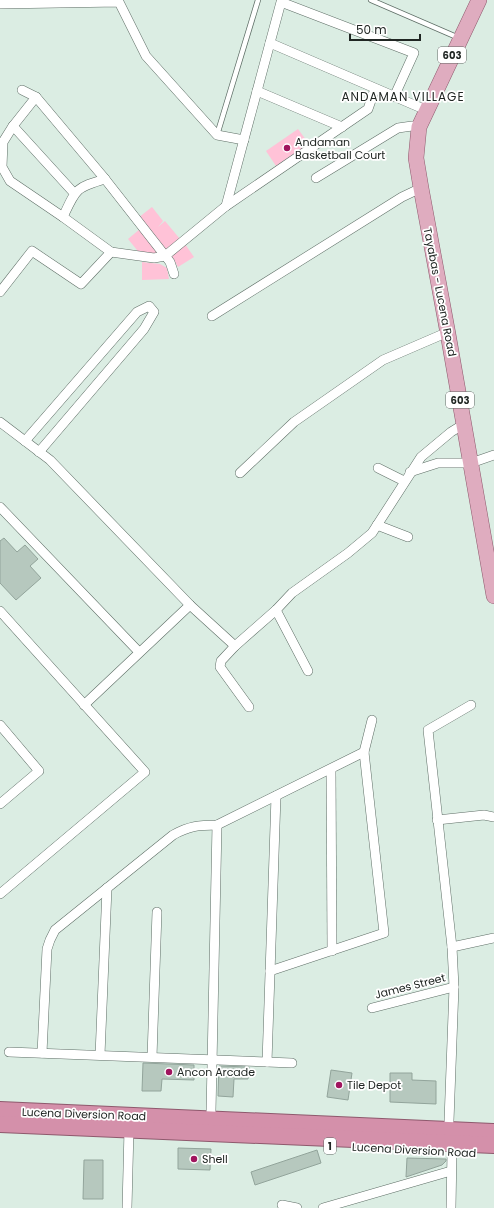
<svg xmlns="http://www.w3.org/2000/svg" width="494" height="1208" viewBox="0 0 494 1208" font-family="Poppins,sans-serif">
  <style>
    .green { fill: #ffc2d7 }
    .building { fill: #b6c8be; stroke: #92a49b }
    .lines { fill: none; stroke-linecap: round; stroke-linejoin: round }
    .service-casing { stroke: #5e6e66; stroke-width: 6 }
    .minor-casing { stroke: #5e6e66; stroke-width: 10 }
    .primary-casing { stroke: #8e596d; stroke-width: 16 }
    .trunk-casing { stroke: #8e596d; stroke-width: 18 }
    .service { stroke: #fff; stroke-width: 4.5 }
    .minor { stroke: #fff; stroke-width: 9 }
    .primary { stroke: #dfacbf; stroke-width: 15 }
    .trunk { stroke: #d490aa; stroke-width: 16 }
    .poi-dot { fill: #a0145e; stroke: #fff; stroke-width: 1.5 }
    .labels { text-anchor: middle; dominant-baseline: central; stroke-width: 3.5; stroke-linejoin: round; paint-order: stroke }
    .shield { fill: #fff; stroke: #636765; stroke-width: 1 }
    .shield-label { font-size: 10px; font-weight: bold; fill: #202623 }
    .poi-label { font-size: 11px; fill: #202623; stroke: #fff; text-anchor: start }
    .street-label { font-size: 11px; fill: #202623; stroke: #fff }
    .neighbourhood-label { font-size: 12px; letter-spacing: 1px; fill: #202623; stroke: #fff }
  </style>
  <rect width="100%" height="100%" fill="#dbede3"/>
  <!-- green -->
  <g class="green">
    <polygon points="298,129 309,144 276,166 266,151"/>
    <polygon points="152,207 163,221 158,227 165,221 180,239 164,252 138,218"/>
    <polygon points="140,229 164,254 137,254 137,250 128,239"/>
    <polygon points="185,244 194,257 178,267 170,253"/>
    <polygon points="142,262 160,264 167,268 169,279 142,280"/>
  </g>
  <!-- building -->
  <g class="building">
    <polygon points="4,538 17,552 25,545 38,559 30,566 41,578 16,600 0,583 0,541"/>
    <polygon points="143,1063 194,1065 194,1080 162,1079 161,1091 142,1091"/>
    <polygon points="219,1066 249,1067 248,1079 234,1079 233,1097 218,1096"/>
    <polygon points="331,1070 352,1073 348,1100 327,1097"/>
    <polygon points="390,1073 412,1073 412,1080 436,1081 436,1104 390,1102"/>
    <polygon points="178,1148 211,1149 210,1170 178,1169"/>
    <polygon points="317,1150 321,1163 255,1185 251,1172"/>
    <polygon points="407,1158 446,1159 446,1161 442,1165 406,1177"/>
    <polygon points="84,1160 103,1160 103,1199 83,1199"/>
  </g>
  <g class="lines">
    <defs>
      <g id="service">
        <polyline points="371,0 459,38"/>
        <polyline points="217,135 258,0"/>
      </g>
      <g id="minor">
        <polyline points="0,4 119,2 146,56 217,135 244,140"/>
        <polyline points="270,43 426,110"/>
        <polyline points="22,90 36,97 105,179 170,262 174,274"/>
        <polyline points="257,91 342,127"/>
        <polyline points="36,97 13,126 3,142 2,167 10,181 63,217 111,252 154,258 165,256 226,206 368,109 375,89"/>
        <polyline points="13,126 74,193"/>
        <polyline points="316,178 398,128 412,126 419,127"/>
        <polyline points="226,206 281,2 414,53 394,97"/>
        <path d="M63,217c13,-28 12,-29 42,-38"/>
        <polyline points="0,292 32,251 81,284 111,252"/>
        <polyline points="212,316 402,197 421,188"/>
        <polyline points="0,422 50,460 190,605 235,646 276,610 292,593 348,553 372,533 421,457 451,432 464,424"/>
        <polyline points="25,441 137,312 149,306 154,312 144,329 39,452"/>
        <polyline points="378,468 404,481"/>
        <polyline points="410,472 438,463 471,463 494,455"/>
        <polyline points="240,473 294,422 383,360 441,335 448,334"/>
        <polyline points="0,507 139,652"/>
        <polyline points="377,525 408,537"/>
        <polyline points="276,610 308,671"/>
        <polyline points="0,611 145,772 0,894"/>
        <polyline points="235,646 221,661 220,667 249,707"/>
        <polyline points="84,705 190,605"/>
        <polyline points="0,725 39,771 0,804"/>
        <polyline points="331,770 332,951"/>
        <polyline points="437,820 484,815 494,817"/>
        <polyline points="452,947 494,938"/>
        <polyline points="270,971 384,933 364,752 372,720"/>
        <polyline points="372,1008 454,987"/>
        <polyline points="9,1052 292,1063"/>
        <path d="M42,1053l5,-104 3,-9 5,-10 118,-95c16,-9 26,-10 44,-10l147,-73"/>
        <polyline points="100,1055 107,888"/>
        <polyline points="152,1057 157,912"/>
        <polyline points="267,1062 276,796"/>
        <polyline points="211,1112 217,825"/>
        <polyline points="449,1121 454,987 452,947 428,730 471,705"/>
        <polyline points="282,1205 297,1208"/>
        <polyline points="127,1208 129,1129"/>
        <polyline points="323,1208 451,1171"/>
        <polyline points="451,1208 452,1151"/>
      </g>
      <polyline id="primary" points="479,0 419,127 416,158 421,188 448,334 494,596"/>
      <g id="trunk">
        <polyline points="0,1110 493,1132"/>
        <polyline points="0,1124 494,1145"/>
      </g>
    </defs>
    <!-- service casing -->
    <use href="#service" class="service-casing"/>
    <!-- minor casing -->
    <use href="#minor" class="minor-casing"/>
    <!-- primary casing -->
    <use href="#primary" class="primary-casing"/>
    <!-- trunk casing -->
    <use href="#trunk" class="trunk-casing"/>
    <!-- service -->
    <use href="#service" class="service"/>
    <!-- minor -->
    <use href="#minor" class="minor"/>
    <!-- primary -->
    <use href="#primary" class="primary"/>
    <!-- trunk -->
    <use href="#trunk" class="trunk"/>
  </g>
  <!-- markers -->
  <g class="poi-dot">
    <circle cx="287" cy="148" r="4"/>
    <circle cx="169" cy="1072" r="4"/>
    <circle cx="339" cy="1085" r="4"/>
    <circle cx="194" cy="1159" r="4"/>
  </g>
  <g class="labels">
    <!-- shield labels -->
    <g class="shield">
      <rect x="438" y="47" width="28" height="16" rx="3"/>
      <rect x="446" y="392" width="28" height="16" rx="3"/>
      <rect x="324" y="1138" width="12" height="16" rx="3"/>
    </g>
    <g class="shield-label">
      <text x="452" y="55">603</text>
      <text x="460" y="400">603</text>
      <text x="330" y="1146">1</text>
    </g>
    <!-- poi labels -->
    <g class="poi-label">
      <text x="295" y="142">Andaman<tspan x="295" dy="13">Basketball Court</tspan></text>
      <text x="177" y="1072">Ancon Arcade</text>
      <text x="347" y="1085">Tile Depot</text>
      <text x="202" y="1159">Shell</text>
    </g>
    <!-- street labels -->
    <g class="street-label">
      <text transform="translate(440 292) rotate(79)">Tayabas - Lucena Road</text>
      <text transform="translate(410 986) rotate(-14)">James Street</text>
      <text transform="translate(84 1114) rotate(2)">Lucena Diversion Road</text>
      <text transform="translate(414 1150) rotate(3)">Lucena Diversion Road</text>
    </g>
    <!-- neighbourhood labels -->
    <g class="neighbourhood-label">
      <text x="403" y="96">ANDAMAN VILLAGE</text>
    </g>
  </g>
  <!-- scale -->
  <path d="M350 34v6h70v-6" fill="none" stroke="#202623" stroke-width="2"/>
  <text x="356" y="34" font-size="12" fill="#202623" stroke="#ffffff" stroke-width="3" paint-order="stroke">50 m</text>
</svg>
